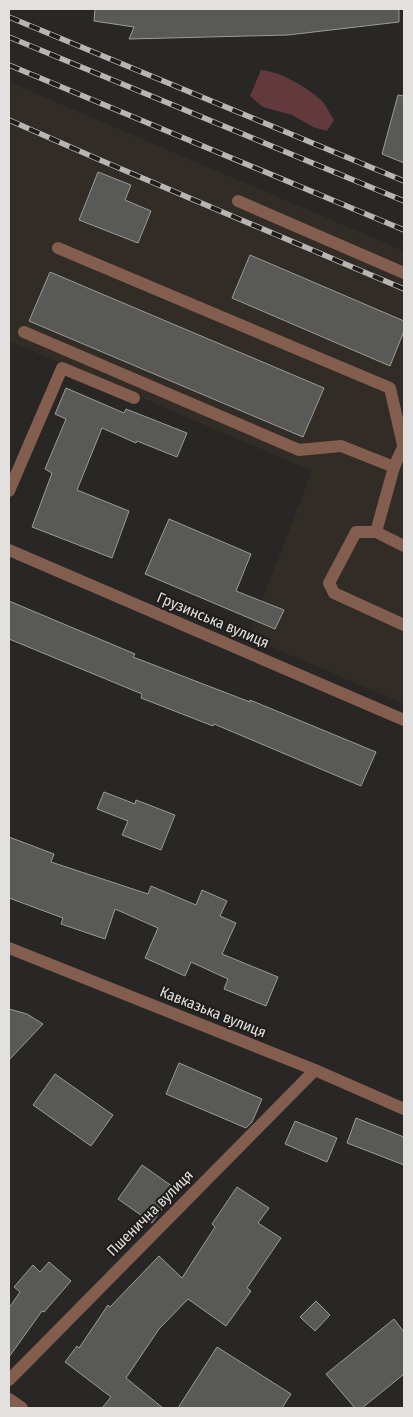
<svg xmlns="http://www.w3.org/2000/svg" width="413" height="1417" viewBox="0 0 413 1417" font-family="'Fira Sans Condensed',sans-serif">
  <style>
    .built { fill: #312c25 }
    .green { fill: #62393d }
    .building { fill: #595957; stroke: #9b9b98 }
    .lines { fill: none; stroke-linecap: round; stroke-linejoin: round }
    .minor { stroke: #835e4e; stroke-width: 12 }
    .rail-casing { stroke: #b8b6b5; stroke-width: 5.5 }
    .rail { stroke: #1f1e1c; stroke-width: 4; stroke-dasharray: 11; stroke-linecap: butt }
    .labels { text-anchor: middle; dominant-baseline: central; stroke-width: 4.5; stroke-linejoin: round; paint-order: stroke }
    .street-label { font-size: 15px; fill: #e2e1df; stroke: #1f1e1c }
  </style>
  <rect width="100%" height="100%" fill="#292726"/>
  <!-- built -->
  <polygon class="built" points="9,82 404,251 404,704 248,637 312,471 9,341"/>
  <!-- green -->
  <path class="green" d="M261,70c21,2 45,17 60,30 5,5 9,14 13,20l-7,11 -14,-4 -21,-12 -29,-8 -13,-11z"/>
  <!-- building -->
  <g class="building">
    <polygon points="95,9 399,9 399,22 288,35 129,39 134,27 94,21"/>
    <polygon points="398,95 404,96 404,163 382,154"/>
    <polygon points="98,172 131,185 125,200 151,211 138,243 79,220"/>
    <polygon points="250,255 404,321 404,331 390,366 232,298"/>
    <polygon points="50,272 324,388 303,437 29,321"/>
    <polygon points="66,388 124,413 126,409 187,433 177,457 137,441 136,443 102,428 77,490 129,511 112,558 32,527 52,473 45,469 66,419 55,414"/>
    <polygon points="169,519 251,554 236,591 284,610 275,629 145,574"/>
    <polygon points="9,601 135,654 133,657 250,702 250,700 376,752 361,786 214,724 213,726 141,698 142,694 9,639"/>
    <polygon points="104,792 135,804 136,800 175,815 161,850 122,835 128,821 97,809"/>
    <polygon points="9,837 54,854 51,862 148,894 151,886 196,905 202,890 227,901 220,916 236,923 222,954 278,977 266,1006 224,989 228,979 191,962 185,976 145,958 158,928 115,909 105,939 61,924 63,918 9,898"/>
    <polygon points="9,1009 27,1014 43,1024 9,1060"/>
    <polygon points="179,1063 262,1099 252,1122 246,1128 166,1094"/>
    <polygon points="55,1074 113,1115 91,1146 33,1105"/>
    <polygon points="356,1118 404,1137 404,1165 347,1143"/>
    <polygon points="295,1121 337,1138 327,1162 285,1144"/>
    <polygon points="142,1165 176,1189 152,1223 118,1199"/>
    <polygon points="237,1187 269,1208 258,1223 281,1238 247,1288 251,1291 226,1326 188,1299 159,1329 126,1378 163,1408 102,1408 111,1397 65,1362 77,1346 79,1348 108,1305 110,1307 159,1256 182,1278 215,1227 212,1224"/>
    <polygon points="49,1262 71,1281 44,1312 42,1311 9,1357 9,1308 20,1292 14,1287 33,1265 40,1272"/>
    <polygon points="316,1301 330,1315 315,1331 300,1317"/>
    <polygon points="394,1319 404,1332 404,1374 362,1408 355,1408 326,1374"/>
    <polygon points="217,1347 291,1394 282,1408 178,1408"/>
  </g>
  <g class="lines">
    <!-- minor -->
    <g class="minor">
      <polyline points="238,201 404,273"/>
      <polyline points="58,248 390,388 403,445"/>
      <polyline points="24,332 299,450 341,446 394,467"/>
      <polyline points="9,491 62,368 134,398"/>
      <polyline points="376,532 394,467 404,445"/>
      <polyline points="404,546 376,532 356,532 329,583 334,593 404,625"/>
      <polyline points="9,550 404,720"/>
      <polyline points="9,948 315,1070 404,1109"/>
      <polyline points="9,1380 315,1070"/>
      <polyline points="9,1399 22,1408"/>
    </g>
    <defs>
      <g id="rail">
        <polyline points="9,17 404,181"/>
        <polyline points="9,37 404,201"/>
        <polyline points="9,65 404,230"/>
        <polyline points="9,120 100,160 404,289"/>
      </g>
    </defs>
    <!-- rail casing -->
    <use href="#rail" class="rail-casing"/>
    <!-- rail -->
    <use href="#rail" class="rail"/>
  </g>
  <g class="labels">
    <!-- street labels -->
    <g class="street-label">
      <text transform="translate(213 620) rotate(23)">Грузинська вулиця</text>
      <text transform="translate(213 1012) rotate(22)">Кавказька вулиця</text>
      <text transform="translate(150 1213) rotate(-45)">Пшенична вулиця</text>
    </g>
  </g>
  <!-- border -->
  <rect width="413" height="1417" fill="none" stroke="#e2e1df" stroke-width="20"/>
</svg>
